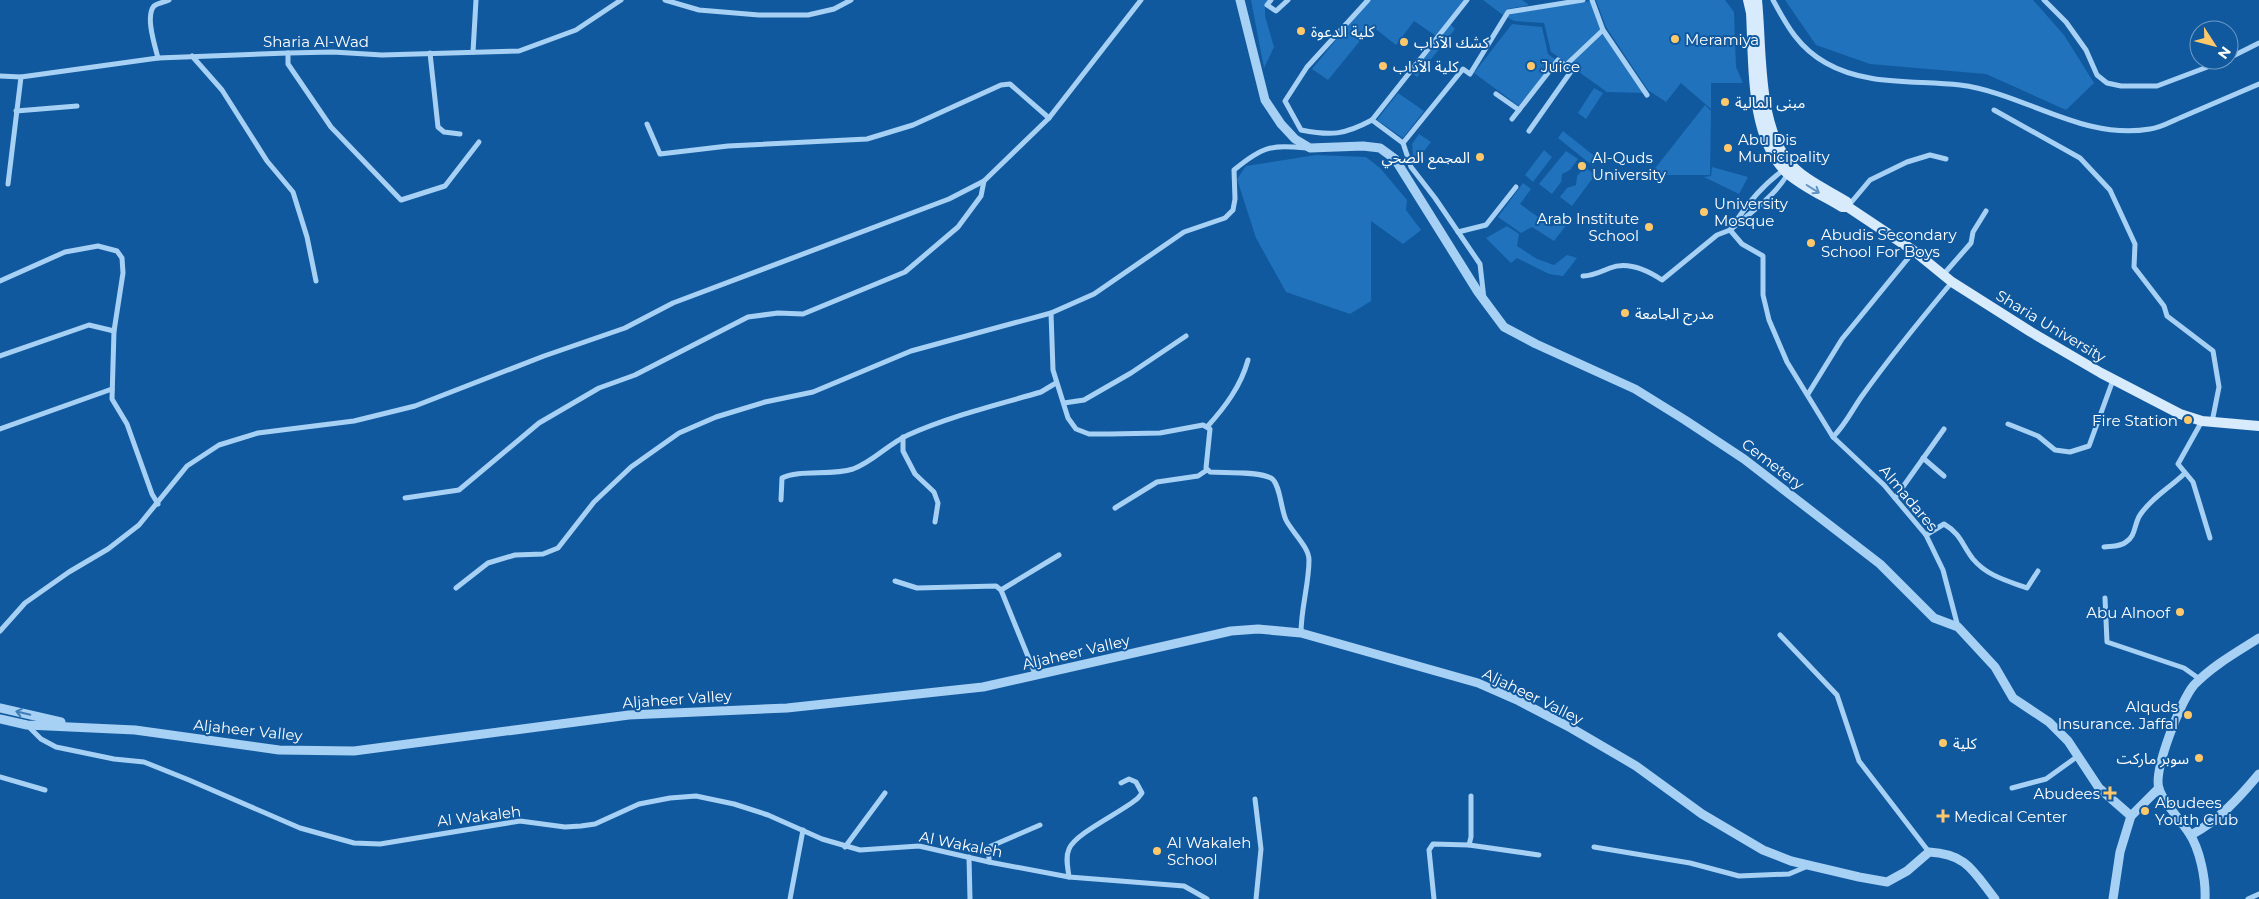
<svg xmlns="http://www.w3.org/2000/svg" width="2259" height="899" viewBox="0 0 2259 899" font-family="Montserrat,'Noto Sans Arabic',sans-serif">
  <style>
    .green { fill: #1f72bb }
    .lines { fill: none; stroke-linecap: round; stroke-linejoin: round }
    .minor { stroke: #a7d0f5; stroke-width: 5 }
    .tertiary { stroke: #a7d0f5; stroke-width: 9 }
    .secondary { stroke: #d7ebfd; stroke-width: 10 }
    .oneway { stroke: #6093c4 }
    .oneway2 { stroke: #3e7db8 }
    .poi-dot { fill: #ffc96b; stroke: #11599e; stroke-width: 2 }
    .labels { text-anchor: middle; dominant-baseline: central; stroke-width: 4; stroke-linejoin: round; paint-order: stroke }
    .poi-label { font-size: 15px; fill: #fff; stroke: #11599e; text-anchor: start }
    .street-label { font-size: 15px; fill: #fff; stroke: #11599e }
  </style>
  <rect width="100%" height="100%" fill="#11599e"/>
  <!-- green -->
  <g class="green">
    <polygon points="1251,0 1269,0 1265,4 1265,16 1274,47 1264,68"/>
    <polygon points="1369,0 1464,0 1436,36 1414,21 1396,45 1372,26 1328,80 1312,69"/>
    <polygon points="1483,0 1522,0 1529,5 1508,9 1503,15"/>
    <polygon points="1596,0 1725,0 1734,12 1736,67 1743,83 1711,83 1711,109 1681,83 1666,102 1648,90 1606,27"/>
    <polygon points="1785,0 2033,0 2064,35 2094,83 2066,110 1986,74 1870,64 1816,45"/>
    <polygon points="1591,1 1601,29 1566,62 1551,52 1544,23 1514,21 1507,17 1509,14"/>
    <polygon points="1450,24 1455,29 1417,77 1412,73"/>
    <polygon points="1512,24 1542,27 1548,54 1556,60 1519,106 1474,73"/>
    <polygon points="1604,33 1645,93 1607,92 1569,65"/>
    <polygon points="1594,88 1603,93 1586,119 1578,113"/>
    <polygon points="1398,93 1424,111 1403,138 1377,120"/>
    <polygon points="1705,105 1711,111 1710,175 1658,175 1653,171"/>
    <polygon points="1563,131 1598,159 1593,166 1558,138"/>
    <polygon points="1419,134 1431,142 1414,164 1412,144"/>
    <polygon points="1544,150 1552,157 1533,182 1525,175"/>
    <polygon points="1566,151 1578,159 1570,170 1562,174 1561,182 1552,194 1539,184"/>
    <polygon points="1316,155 1366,157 1380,168 1407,200 1406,210 1421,230 1403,244 1371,221 1371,301 1350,314 1286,292 1256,238 1237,179 1246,166"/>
    <polygon points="1585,167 1595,175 1572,206 1560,197 1567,188 1576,185 1577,176"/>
    <polygon points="1712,167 1748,177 1739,194 1704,177 1711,176"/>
    <polygon points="1523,183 1531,189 1520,204 1552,227 1559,217 1568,223 1554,241 1532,227 1521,233 1498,217"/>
    <polygon points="1507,226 1519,234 1517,246 1537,259 1554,265 1567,255 1577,258 1563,276 1549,274 1517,258 1511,263 1486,238"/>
  </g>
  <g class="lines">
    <!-- minor -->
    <g class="minor">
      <polyline points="665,0 699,10 759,15 808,15 834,9 851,0"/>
      <polyline points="1271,0 1267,5 1276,11 1288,0"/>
      <path d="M1368,0l-61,67 -22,34 16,29c30,6 43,5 71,-10l95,-120"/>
      <polyline points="1592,0 1603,30 1647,95"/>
      <path d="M1773,0c14,26 26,48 53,63 40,23 89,17 134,22 64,8 123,56 190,44 11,-1 22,-8 32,-12 26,-11 51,-22 77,-33"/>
      <polyline points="2044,0 2066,22 2086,50 2097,75 2107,83 2121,86 2157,86 2226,60"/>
      <polyline points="473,52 476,0"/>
      <polyline points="288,53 288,64 331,127 401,200 445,186 479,142"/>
      <polyline points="430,53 438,127 444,132 460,134"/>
      <polyline points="192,56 222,90 267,161 293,192 307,237 316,281"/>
      <path d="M158,58c-3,-12 -13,-42 -4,-52 4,-3 11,-4 15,-6"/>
      <polyline points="2229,58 2259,43"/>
      <polyline points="1566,65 1603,30"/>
      <polyline points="0,76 21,77 158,58 288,53 333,52 382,55 519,51 576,30 621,0"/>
      <polyline points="1496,94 1519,110"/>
      <polyline points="1994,110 2080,158 2110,190 2135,244 2134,267 2164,306 2167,316 2213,351 2219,387 2212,422"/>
      <polyline points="16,111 77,106"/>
      <polyline points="1512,119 1558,60 1572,70 1529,131"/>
      <polyline points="1372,120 1403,143"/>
      <polyline points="647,124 660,154 728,146 867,139 913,125 1001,85 1010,84 1049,118"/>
      <path d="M1791,165c-6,24 -42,49 -61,65 17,-26 35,-49 61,-65z"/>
      <polyline points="8,184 21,77"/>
      <polyline points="1849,205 1870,180 1907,162 1930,155 1946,159"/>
      <polyline points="1458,232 1486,225 1516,187"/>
      <polyline points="1943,275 1971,243 1973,232 1986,211"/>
      <path d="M1583,276c10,0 17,-4 27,-8 18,-7 37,2 52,12l55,-45 13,-5 12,14 21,12v39l6,25 18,42 46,75 51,48 42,50 17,35 15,57"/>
      <polyline points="0,281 65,252 98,246 117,251 122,258 123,273 114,331 112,399 127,424 152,494 158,504"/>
      <polyline points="1484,299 1480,264 1435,198 1411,167 1403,143 1463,69 1470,74 1508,12 1583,0"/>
      <path d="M1051,313l2,57 15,48 8,11 13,5h21l50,-1 43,-8 7,4 -4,39 4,4c15,1 47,-1 61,6 9,5 10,32 15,42 6,12 23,27 23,40 0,24 -8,48 -8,73"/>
      <polyline points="0,356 89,325 114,331"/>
      <polyline points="1808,394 1842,339 1914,251"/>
      <polyline points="1064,403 1084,400 1131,373 1186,336"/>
      <polyline points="2202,421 2178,464 2193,482 2210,538"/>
      <polyline points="2008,424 2038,436 2055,450 2070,452 2089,446 2113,380"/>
      <path d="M1207,427c18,-20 34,-41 41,-67"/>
      <polyline points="0,429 112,389"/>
      <polyline points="903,437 903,451 915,474 934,492 938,503 935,522"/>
      <path d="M1833,437c13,-13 19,-27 29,-41 28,-39 59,-77 90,-114"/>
      <polyline points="1923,458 1944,476"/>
      <polyline points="405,498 459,490 539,423 599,388 635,375 748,317 778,313 803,314 905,272 958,227 981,196 984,181"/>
      <polyline points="1895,498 1944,429"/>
      <path d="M781,500l1,-22c17,-9 49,-2 71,-9 20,-7 35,-25 55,-34 42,-19 89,-30 133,-43l15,-9"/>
      <polyline points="1115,508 1157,482 1198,476 1207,470"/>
      <path d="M1926,535l18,-11c17,10 18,21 29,35 14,17 35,22 54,29l11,-17"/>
      <path d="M2104,547c7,-1 16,0 22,-5 10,-6 8,-18 14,-27 11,-17 31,-28 45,-42"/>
      <polyline points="895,581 917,588 996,586 1001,590 1036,676"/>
      <path d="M456,588l32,-25 27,-8 28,-1 15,-6 36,-46 37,-35 48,-34 37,-16 49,-15 48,-10 98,-41 140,-38 43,-19 90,-62 41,-14 8,-8 2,-11 -1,-29c29,-24 36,-25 73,-22"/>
      <polyline points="1001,590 1059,555"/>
      <polyline points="2105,598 2107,642 2184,668 2201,680"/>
      <polyline points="0,631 25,603 69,572 108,549 139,525 187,466 219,445 258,433 354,421 415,406 544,356 625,328 673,303 949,199 984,181 1049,118 1141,0"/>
      <polyline points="1780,635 1837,695 1859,761 1929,852"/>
      <polyline points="27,725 41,739 56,747 114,759 144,762 189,780 300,828 354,843 380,844 520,821 565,827 581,826 595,824 639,804 670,798 696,796 734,804 768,815 822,839 860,850 919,846 989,862 1069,877 1184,886 1207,899"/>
      <polyline points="0,777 45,790"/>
      <polyline points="2012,788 2046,779 2078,756"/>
      <polyline points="1255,799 1261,849 1256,899"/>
      <polyline points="1469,845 1539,855"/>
      <polyline points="845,847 885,793"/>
      <polyline points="1594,847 1690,863 1739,876 1789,874 1808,866"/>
      <polyline points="969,857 970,899"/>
      <polyline points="989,862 989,847 1040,825"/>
      <path d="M1069,877c-1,-9 -4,-19 0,-28 6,-16 55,-38 69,-51l4,-5 -6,-11 -7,-3 -8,4"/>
      <polyline points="790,899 803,830"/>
      <polyline points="1434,899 1429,850 1433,844 1469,845 1471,837 1471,796"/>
      <polyline points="2248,899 2259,894"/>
    </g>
    <!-- tertiary -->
    <g class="tertiary">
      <polyline points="1240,0 1265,100 1281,124 1295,139 1310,148 1363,146 1380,148 1395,159 1478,292 1504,327 1536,344 1635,389 1685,420 1744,459 1880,564 1934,618 1958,627 1995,667 2013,698 2049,722 2068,741 2099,788 2131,816"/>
      <polyline points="0,708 61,722"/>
      <path d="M0,719l27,6 108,5 144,20 75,1 275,-36 158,-7 196,-21 248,-56 27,-2 43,4 177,50 41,18 52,27 65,38 66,48 61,36 28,11 68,16 28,5 20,-11 22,-19c38,2 44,19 66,47"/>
      <path d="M2191,835c28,-15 48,-37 68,-61"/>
      <polyline points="2113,899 2120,852 2131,816 2159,788"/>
      <path d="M2205,899c1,-19 -5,-50 -16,-66 -9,-14 -24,-28 -30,-44 -6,-19 22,-89 35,-104 18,-19 43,-33 65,-47"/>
    </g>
    <!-- secondary -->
    <g class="secondary">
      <path d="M1748,0l3,13c3,48 -2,122 35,159 15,14 38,24 56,35h6l-1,-5c-19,-12 -45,-23 -59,-41 -31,-39 -26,-113 -31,-161"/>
      <polyline points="1848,207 1914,251 1952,282 2031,332 2101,373 2180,414 2202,421 2259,426"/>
    </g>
  </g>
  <!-- one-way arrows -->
  <defs><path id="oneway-shaft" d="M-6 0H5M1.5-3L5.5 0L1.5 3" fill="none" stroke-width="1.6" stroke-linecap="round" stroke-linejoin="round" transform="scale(1.25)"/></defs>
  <use class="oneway" href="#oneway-shaft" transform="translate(1813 189) rotate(32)"/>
  <use class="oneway2" href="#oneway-shaft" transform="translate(23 713) rotate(-167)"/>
  <!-- markers -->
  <g class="poi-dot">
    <circle cx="1301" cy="31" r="5"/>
    <circle cx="1675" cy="39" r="5"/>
    <circle cx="1404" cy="42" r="5"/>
    <circle cx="1383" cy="66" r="5"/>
    <circle cx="1531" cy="66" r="5"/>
    <circle cx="1725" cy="102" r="5"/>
    <circle cx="1728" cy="148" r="5"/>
    <circle cx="1480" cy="157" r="5"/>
    <circle cx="1582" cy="166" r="5"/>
    <circle cx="1704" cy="212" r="5"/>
    <circle cx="1649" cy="227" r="5"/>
    <circle cx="1811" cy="243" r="5"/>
    <circle cx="1625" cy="313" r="5"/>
    <circle cx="2188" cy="420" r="5"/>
    <circle cx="2180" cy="612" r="5"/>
    <circle cx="2188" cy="715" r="5"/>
    <circle cx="1943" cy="743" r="5"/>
    <circle cx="2199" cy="758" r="5"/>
    <path d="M2107.5 785.5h5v5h5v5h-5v5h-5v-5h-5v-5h5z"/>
    <circle cx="2145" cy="811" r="5"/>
    <path d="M1940.5 808.5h5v5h5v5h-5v5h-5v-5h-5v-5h5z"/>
    <circle cx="1157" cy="851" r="5"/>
  </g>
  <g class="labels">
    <!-- poi labels -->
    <g class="poi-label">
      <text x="1311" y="31">كلية الدعوة</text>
      <text x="1685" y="39">Meramiya</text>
      <text x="1414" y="42">كشك الآداب</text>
      <text x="1393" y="66">كلية الآداب</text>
      <text x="1541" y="66">Juice</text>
      <text x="1735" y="102">مبنى المالية</text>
      <text x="1738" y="139">Abu Dis<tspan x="1738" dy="17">Municipality</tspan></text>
      <text x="1470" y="157" text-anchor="end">المجمع الصحي</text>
      <text x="1592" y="157">Al-Quds<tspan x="1592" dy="17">University</tspan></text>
      <text x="1714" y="203">University<tspan x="1714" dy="17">Mosque</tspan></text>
      <text x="1639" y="218" text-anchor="end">Arab Institute<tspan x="1639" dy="17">School</tspan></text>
      <text x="1821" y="234">Abudis Secondary<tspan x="1821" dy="17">School For Boys</tspan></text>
      <text x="1635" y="313">مدرج الجامعة</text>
      <text x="2178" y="420" text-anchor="end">Fire Station</text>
      <text x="2170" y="612" text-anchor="end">Abu Alnoof</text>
      <text x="2178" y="706" text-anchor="end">Alquds<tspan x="2178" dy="17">Insurance. Jaffal</tspan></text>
      <text x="1953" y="743">كلية</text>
      <text x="2189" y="758" text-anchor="end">سوبر ماركت</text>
      <text x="2100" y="793" text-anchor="end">Abudees</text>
      <text x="2155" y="802">Abudees<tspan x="2155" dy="17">Youth Club</tspan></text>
      <text x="1954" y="816">Medical Center</text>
      <text x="1167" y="842">Al Wakaleh<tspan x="1167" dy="17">School</tspan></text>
    </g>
    <!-- street labels -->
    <g class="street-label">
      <text x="316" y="41">Sharia Al-Wad</text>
      <text transform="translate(2051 326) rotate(31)">Sharia University</text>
      <text transform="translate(1773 464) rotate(37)">Cemetery</text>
      <text transform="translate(1909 498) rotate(50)">Almadares</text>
      <text transform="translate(1076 652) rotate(-13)">Aljaheer Valley</text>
      <text transform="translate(1533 696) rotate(26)">Aljaheer Valley</text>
      <text transform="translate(677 699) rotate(-4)">Aljaheer Valley</text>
      <text transform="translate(248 730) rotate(6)">Aljaheer Valley</text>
      <text transform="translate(479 816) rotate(-7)">Al Wakaleh</text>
      <text transform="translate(961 844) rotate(11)">Al Wakaleh</text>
    </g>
  </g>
  <!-- north arrow -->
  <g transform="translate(2214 45) rotate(126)"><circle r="24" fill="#11599e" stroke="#709bc5"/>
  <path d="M0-4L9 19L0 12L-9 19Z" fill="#ffc96b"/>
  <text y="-8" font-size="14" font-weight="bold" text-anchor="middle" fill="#ffffff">N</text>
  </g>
</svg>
